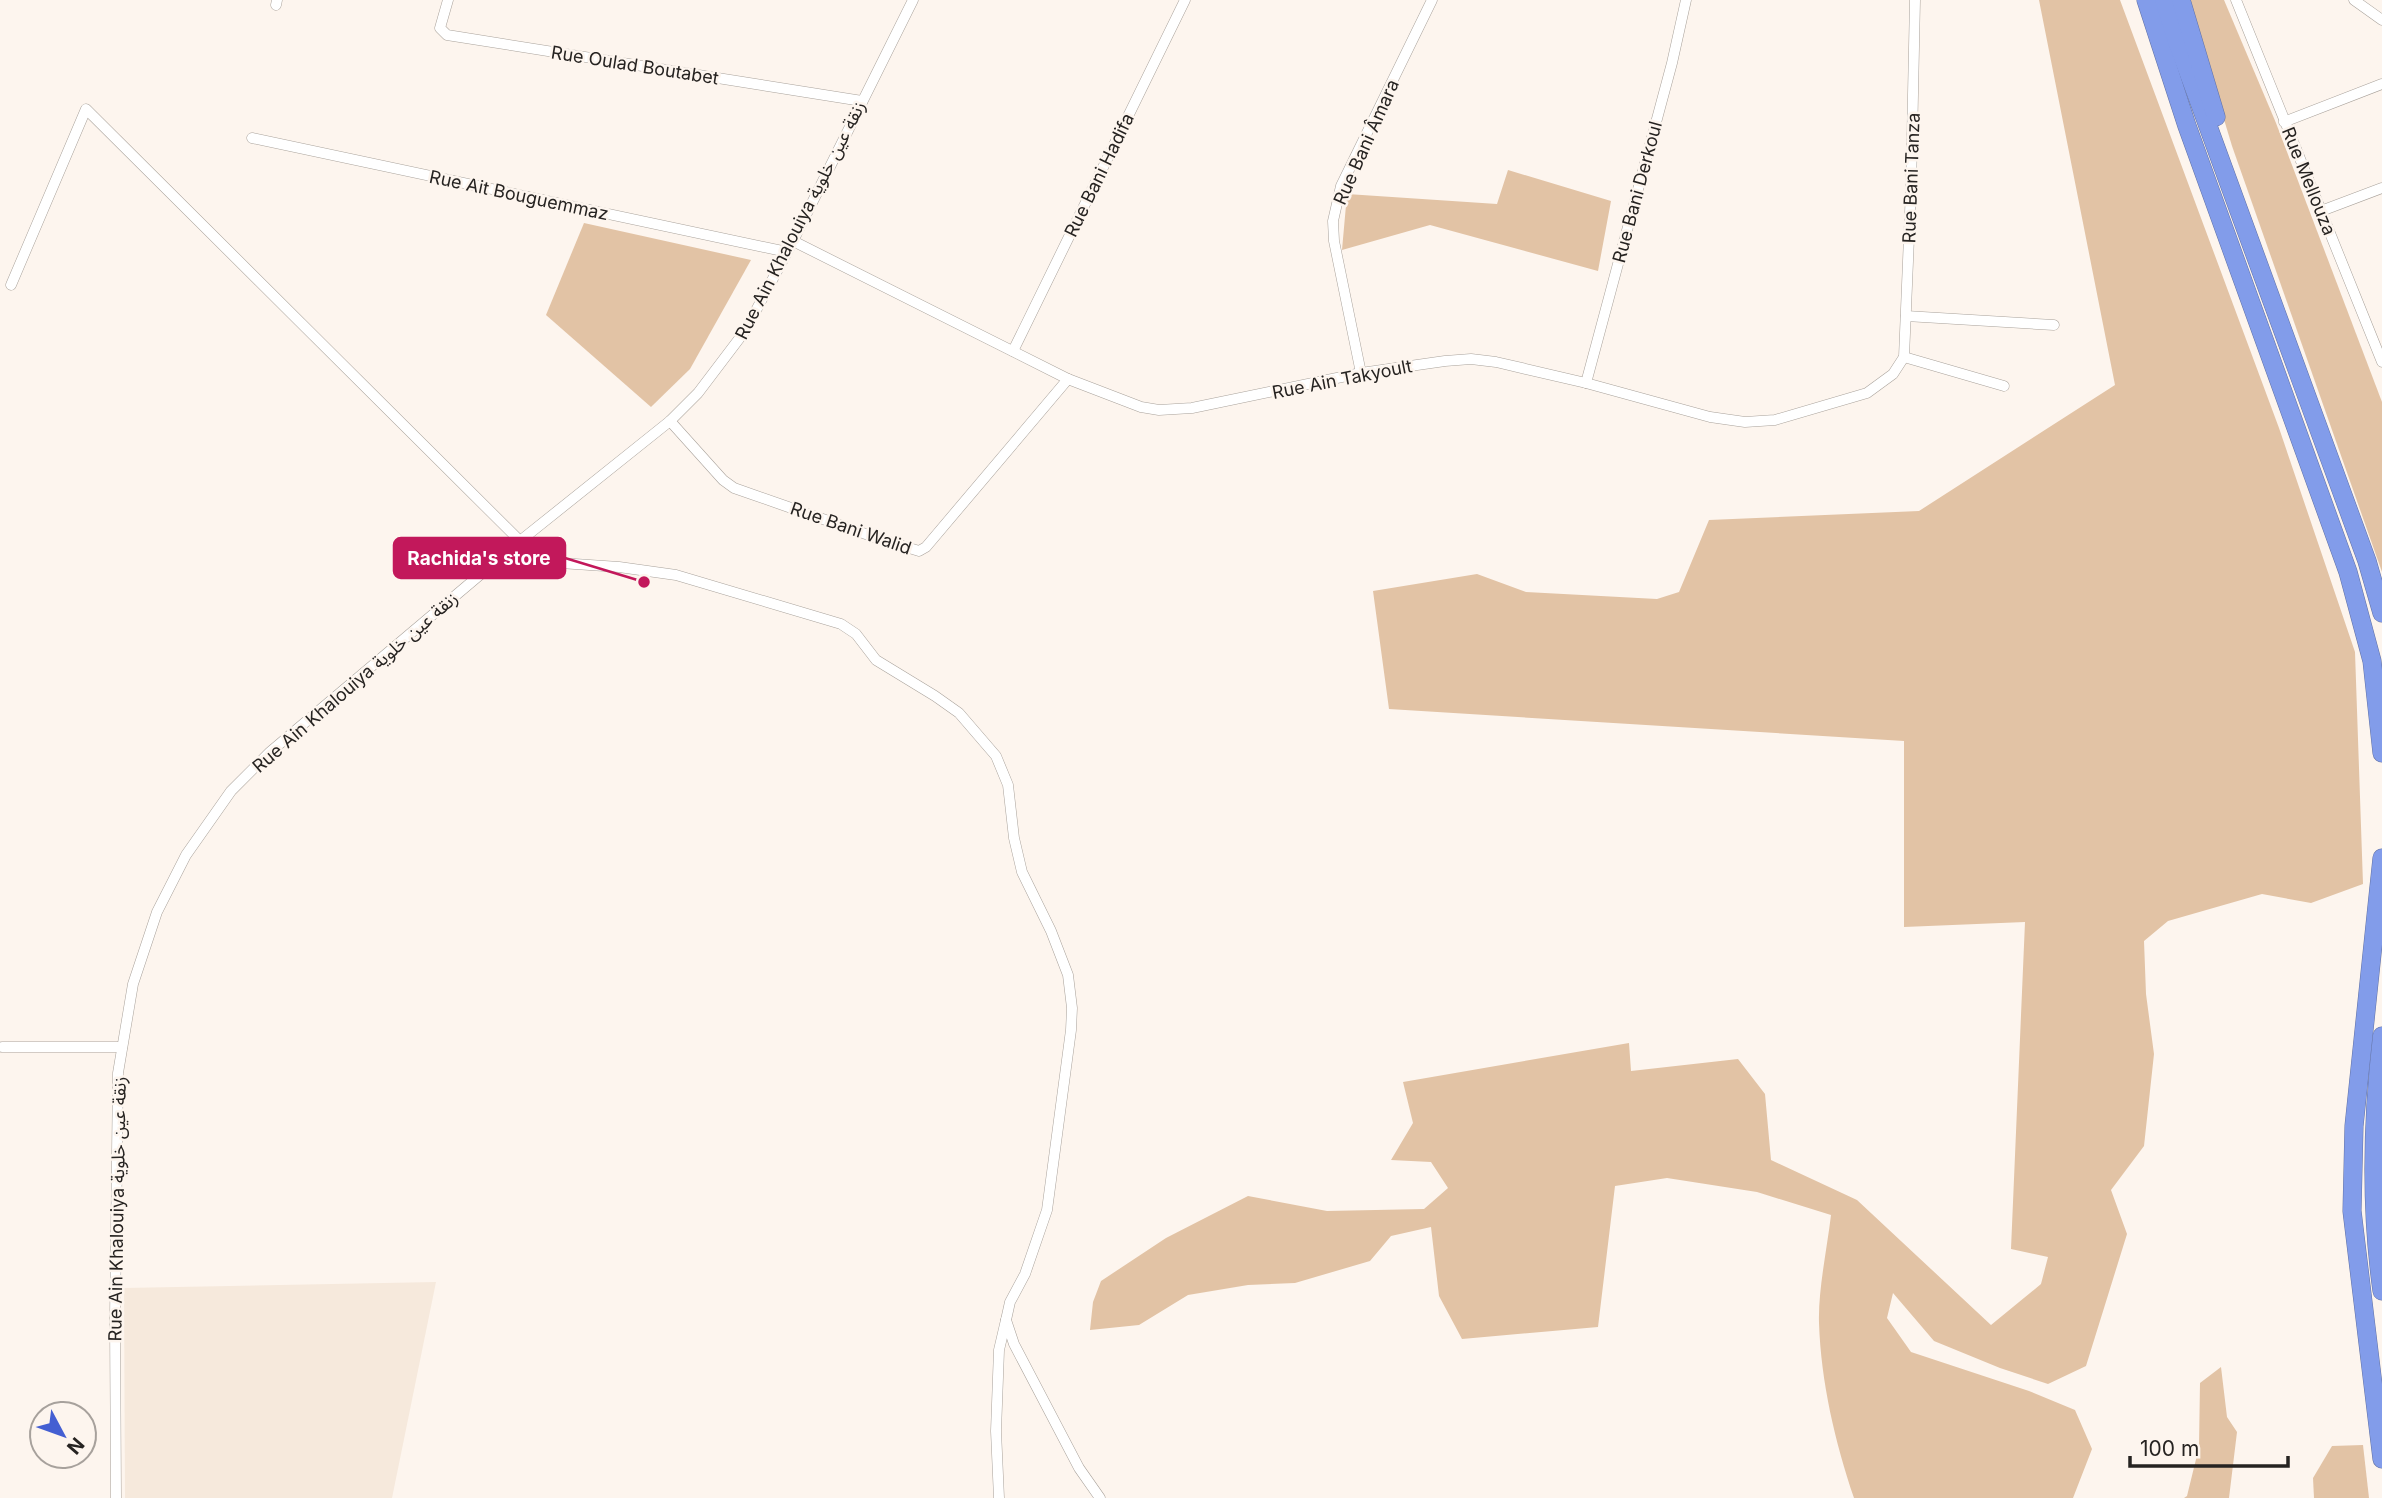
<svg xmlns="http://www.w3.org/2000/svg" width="2382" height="1498" viewBox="0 0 2382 1498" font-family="Inter,'Noto Sans Arabic',sans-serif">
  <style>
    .built { fill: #f6e9dc }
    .green { fill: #e2c3a5 }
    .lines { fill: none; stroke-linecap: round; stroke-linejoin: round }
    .street-casing { stroke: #a9a29b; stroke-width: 11 }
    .highway-casing { stroke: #6272a4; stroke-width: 19 }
    .street { stroke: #fff; stroke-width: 10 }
    .highway { stroke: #829cea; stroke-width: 18 }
    .labels { text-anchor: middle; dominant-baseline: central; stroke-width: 5; stroke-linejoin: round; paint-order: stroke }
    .street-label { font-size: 18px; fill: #262321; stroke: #fdf5ee }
    .leader { fill: none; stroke: #c2185b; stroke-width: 2.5 }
    .callout-dot { fill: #c2185b; stroke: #fdf5ee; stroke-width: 2.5 }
    .callout { fill: #c2185b; stroke: #c2185b; stroke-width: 2.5 }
    .callout-label { font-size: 19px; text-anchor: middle; font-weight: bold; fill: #fff }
  </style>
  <rect width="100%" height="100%" fill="#fdf5ee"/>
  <!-- built -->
  <polygon class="built" points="436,1282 392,1498 125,1498 124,1288"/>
  <!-- green -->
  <g class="green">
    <path d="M2039,0h81l159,428 76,224 8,232 -52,19 -49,-9 -94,27 -24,20 2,53 8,60 -10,92 -33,44 16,44 -41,132 -38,18 -48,-16 -66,-27 -41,-48 -6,25 24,34 118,39 46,19 17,39 -19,49h-219c-19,-56 -33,-116 -35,-175 -1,-33 8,-74 12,-108l-74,-23 -90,-14 -52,8 -17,141 -136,12 -23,-43 -8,-69 -40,9 -21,25 -75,22 -47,2 -60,10 -49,30 -49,5 3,-28 8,-21 65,-43 82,-42 79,15 97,-2 24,-21 -17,-26 -40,-2 22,-37 -10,-41 226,-39 2,28 107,-12 27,35 6,66 86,40 134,125 50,-41 7,-27 -37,-8 14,-327 -121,5v-186l-515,-32 -16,-118 104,-17 49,18 131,7 22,-7 30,-72 210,-9 196,-126z"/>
    <polygon points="2188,0 2224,0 2276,123 2382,402 2382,572 2232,146"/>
    <polygon points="1508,170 1611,201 1598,271 1430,225 1342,250 1347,194 1497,204"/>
    <polygon points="584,223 751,260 690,369 651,407 546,315"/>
    <polygon points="2221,1367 2227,1417 2237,1432 2229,1498 2184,1498 2187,1496 2199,1447 2200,1383"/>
    <polygon points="2363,1445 2369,1498 2314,1498 2313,1478 2332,1446"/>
  </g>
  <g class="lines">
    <defs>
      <g id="street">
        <polyline points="448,0 440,28 447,35 862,101"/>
        <polyline points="2236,0 2382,362"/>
        <polyline points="2354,0 2382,20"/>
        <polyline points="276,5 277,0"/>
        <polyline points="2284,122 2382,84"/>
        <polyline points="252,138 787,252"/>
        <polyline points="2321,211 2382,188"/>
        <polyline points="793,241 1068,379 1141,407 1159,410 1192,408 1361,373 1445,361 1471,359 1496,362 1586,383 1710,417 1745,422 1775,420 1867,393 1893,374 1904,357 1911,189 1915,0"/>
        <polyline points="11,285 86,109 520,541 531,561 619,567 676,575 841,624 856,634 876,660 935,696 959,713 996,756 1008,785 1014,838 1022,872 1051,931 1068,975 1072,1008 1071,1030 1047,1210 1025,1274 1010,1302 1006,1320 1014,1344 1079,1468 1100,1498"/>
        <polyline points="1906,316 2054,325"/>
        <polyline points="1013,351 1185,0"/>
        <polyline points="1904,357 2004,386"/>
        <polyline points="1361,373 1334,241 1333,221 1341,186 1432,0"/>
        <polyline points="1586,383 1672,63 1686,0"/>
        <polyline points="670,421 723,480 734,488 880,539 919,551 926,547 1068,379"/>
        <polyline points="2,1047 122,1047"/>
        <polyline points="116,1498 115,1319 118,1073 133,984 157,912 186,855 231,791 270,752 520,541 670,421 698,393 745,331 793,241 913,0"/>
        <polyline points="999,1498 996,1431 999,1350 1006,1320"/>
      </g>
      <g id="highway">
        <polyline points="2146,0 2187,126 2348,572 2372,661 2382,753"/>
        <polyline points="2164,0 2178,44 2367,561 2382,613"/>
        <polyline points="2181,0 2216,117"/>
        <polyline points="2382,858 2354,1126 2352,1211 2382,1459"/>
        <path d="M2382,1036c-10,86 -12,169 0,255"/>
      </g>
    </defs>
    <!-- street casing -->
    <use href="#street" class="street-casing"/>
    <!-- highway casing -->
    <use href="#highway" class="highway-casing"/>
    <!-- street -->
    <use href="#street" class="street"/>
    <!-- highway -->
    <use href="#highway" class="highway"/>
  </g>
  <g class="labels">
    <!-- street labels -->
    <g class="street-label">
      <text transform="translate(635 65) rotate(9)">Rue Oulad Boutabet</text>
      <text transform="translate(1366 142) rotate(-66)">Rue Bani Âmara</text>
      <text transform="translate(1099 175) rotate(-64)">Rue Bani Hadifa</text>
      <text transform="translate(1911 178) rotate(-88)">Rue Bani Tanza</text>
      <text transform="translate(2309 181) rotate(68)">Rue Mellouza</text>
      <text transform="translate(1637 192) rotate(-75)">Rue Bani Derkoul</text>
      <text transform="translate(519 195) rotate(12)">Rue Ait Bouguemmaz</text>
      <text transform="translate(800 220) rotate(-63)">Rue Ain Khalouiya زنقة عين خلوية</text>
      <text transform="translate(1342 379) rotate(-11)">Rue Ain Takyoult</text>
      <text transform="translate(851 528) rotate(19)">Rue Bani Walid</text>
      <text transform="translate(355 682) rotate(-41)">Rue Ain Khalouiya زنقة عين خلوية</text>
      <text transform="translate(117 1209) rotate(-89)">Rue Ain Khalouiya زنقة عين خلوية</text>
    </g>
  </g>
  <!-- callouts -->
  <path class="leader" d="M644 582L565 558"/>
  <circle class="callout-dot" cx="644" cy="582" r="7"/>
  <rect class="callout" x="394" y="538" width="171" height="40" rx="7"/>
  <g class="callout-label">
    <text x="479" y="565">Rachida's store</text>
  </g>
  <!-- north arrow -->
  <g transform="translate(63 1435) rotate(131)"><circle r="33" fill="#fdf5ee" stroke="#a7a19c" stroke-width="2"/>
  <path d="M0-5L12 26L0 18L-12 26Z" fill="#445fd2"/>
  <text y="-10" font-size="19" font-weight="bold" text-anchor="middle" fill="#262321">N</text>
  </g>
  <!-- scale -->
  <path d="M2130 1456v10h158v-10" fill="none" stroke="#262321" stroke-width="3.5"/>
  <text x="2140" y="1456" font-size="21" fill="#262321" stroke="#fdf5ee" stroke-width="5" paint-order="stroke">100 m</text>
</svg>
